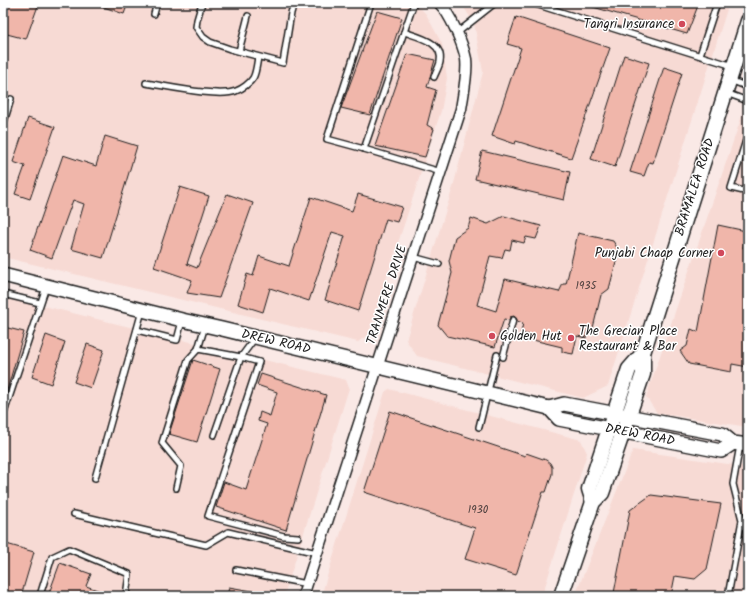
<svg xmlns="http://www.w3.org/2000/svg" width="751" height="599" viewBox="0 0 751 599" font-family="Kalam,sans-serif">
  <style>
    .built { fill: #f7dad4 }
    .building { fill: #f0b6aa; stroke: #1c1c1c }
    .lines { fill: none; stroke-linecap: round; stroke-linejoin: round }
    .service-casing { stroke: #1c1c1c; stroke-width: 8 }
    .minor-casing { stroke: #1c1c1c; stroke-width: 13 }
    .tertiary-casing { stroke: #1c1c1c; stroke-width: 16 }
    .secondary-casing { stroke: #1c1c1c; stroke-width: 17 }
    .service { stroke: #fff; stroke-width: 5 }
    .minor { stroke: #fff; stroke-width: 10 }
    .tertiary { stroke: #fff; stroke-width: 13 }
    .secondary { stroke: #fff; stroke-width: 14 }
    .poi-dot { fill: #d1495b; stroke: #fff; stroke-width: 1.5 }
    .labels { text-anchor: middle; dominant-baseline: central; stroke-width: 3; stroke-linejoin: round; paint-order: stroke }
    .number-label { font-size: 11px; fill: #514240 }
    .poi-label { font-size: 13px; fill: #1c1c1c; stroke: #fff; text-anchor: end }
    .street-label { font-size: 13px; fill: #1c1c1c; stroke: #fff }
  </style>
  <rect width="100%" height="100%" fill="#fae9e6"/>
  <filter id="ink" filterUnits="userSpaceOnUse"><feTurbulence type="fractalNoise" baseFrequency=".025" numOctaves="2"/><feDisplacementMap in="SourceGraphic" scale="8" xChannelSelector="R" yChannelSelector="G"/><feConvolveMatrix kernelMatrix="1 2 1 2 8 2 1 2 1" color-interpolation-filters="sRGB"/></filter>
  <g filter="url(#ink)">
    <!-- built -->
    <g class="built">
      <polygon points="3,3 415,3 426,14 442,44 447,78 441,111 368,335 358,342 3,257"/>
      <polygon points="461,3 729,3 608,386 583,398 417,356 406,340 453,187 483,72 474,23"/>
      <polygon points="748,98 748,427 657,413 646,397"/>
      <polygon points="3,296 346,380 349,388 284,596 3,596"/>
      <polygon points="389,389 581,440 587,453 542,596 321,596 385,392"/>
      <polygon points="633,450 748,467 748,596 575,596"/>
    </g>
    <!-- building -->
    <g class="building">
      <polygon points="3,3 39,3 26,39 3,33"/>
      <polygon points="96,3 128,3 124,14 95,4"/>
      <polygon points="586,3 699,3 687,34 586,5"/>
      <polygon points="377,11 402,18 370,115 341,108"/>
      <polygon points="516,17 610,48 571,158 516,141 515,144 492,136 521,48 507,44"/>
      <polygon points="407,54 435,60 427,87 436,90 427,125 434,129 425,157 375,146"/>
      <polygon points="624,55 649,63 615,167 591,159"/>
      <polygon points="664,67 682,73 653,163 649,162 644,176 630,172"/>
      <polygon points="28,118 55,127 30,199 15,194 25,166 13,162"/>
      <polygon points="105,136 137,146 103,258 71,249 84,204 73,200 52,258 30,250 63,155 96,166"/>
      <polygon points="482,151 570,172 564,200 475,179"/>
      <polygon points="180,187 209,196 187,264 197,268 227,194 253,203 219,298 187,293 192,280 154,267"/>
      <polygon points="358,194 402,207 397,222 386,219 358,311 325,300 345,236 332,232 309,301 270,288 263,312 238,304 247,274 253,276 259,256 289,266 311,197 352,211"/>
      <polygon points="504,216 541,226 536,239 526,237 524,243 512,240 510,250 505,249 502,258 490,256 477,305 496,311 505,279 559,292 563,284 566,284 578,233 613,241 619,251 609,289 601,295 593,328 587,331 586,338 577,336 573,354 562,352 562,347 533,340 534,336 521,333 523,323 517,321 517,319 514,316 510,317 509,320 504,319 495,347 447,336 438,325 452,273 449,261 455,237 468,228 471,218 488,224"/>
      <polygon points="718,225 746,231 743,248 748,249 748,367 732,364 731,372 689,364 680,351 687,346 691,329 698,332"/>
      <polygon points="4,327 24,332 5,397 3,396 3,331"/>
      <polygon points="46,335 65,342 51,384 32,377"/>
      <polygon points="87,344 104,350 91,388 74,382"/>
      <polygon points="193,360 220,369 197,442 169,434"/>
      <polygon points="261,374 326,395 286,530 216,507 224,482 246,490 267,424 258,421 260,412 270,416 277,392 257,385"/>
      <polygon points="390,411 525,456 526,453 546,460 550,463 552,467 552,474 546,492 543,492 516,575 465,559 475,528 364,492"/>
      <polygon points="651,495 721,504 707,569 695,579 675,576 671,596 642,596 614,593 630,510"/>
      <polygon points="3,543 34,552 21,596 3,596"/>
      <polygon points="60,563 91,574 86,586 112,595 111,596 48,596"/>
      <polygon points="229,587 258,592 258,596 227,596"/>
    </g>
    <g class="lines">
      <defs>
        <g id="service">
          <polyline points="202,3 197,20 196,27 203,37 210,42 230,49 283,63 291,13 294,3"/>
          <polyline points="414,3 364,149 441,172"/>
          <polyline points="532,3 733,66"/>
          <polyline points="446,11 451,3"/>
          <polyline points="154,14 157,3"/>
          <path d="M404,32c14,5 40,10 36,30 -1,5 -4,10 -6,15"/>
          <polyline points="457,33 495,3"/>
          <polyline points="239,51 248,16"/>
          <polyline points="700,55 717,3"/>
          <polyline points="730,80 748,87"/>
          <path d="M146,83c20,3 73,15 90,8 6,-2 14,-8 17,-13 3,-5 4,-15 5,-21"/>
          <polyline points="726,93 748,101"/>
          <polyline points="3,125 11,99"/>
          <polyline points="748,134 731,188 748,192"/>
          <polyline points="364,149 327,139 371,3"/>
          <polyline points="413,257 439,264"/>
          <polyline points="3,294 40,303"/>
          <polyline points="137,330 177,340 182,321"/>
          <polyline points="255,338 241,357 259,362 208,516 284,536 298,537"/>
          <polyline points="198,349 241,357 214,435"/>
          <polyline points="503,357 513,320"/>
          <polyline points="3,416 46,287"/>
          <polyline points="479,427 497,355"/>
          <polyline points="95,478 142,311"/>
          <polyline points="176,488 181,466 162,443 188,360 198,349 205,326"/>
          <polyline points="74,514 206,545 228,532 317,553"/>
          <polyline points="236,570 307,584"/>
          <polyline points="41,592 52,557 69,549 129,574 126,596"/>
          <polyline points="728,596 742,520 733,484 740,445"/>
        </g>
        <path id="minor" d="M303,596l158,-487c2,-14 7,-36 5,-50 -3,-15 -16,-46 -27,-56"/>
        <g id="tertiary">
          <polyline points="3,275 182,320 222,329 549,408 564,404 722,434 733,443 748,445"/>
          <polyline points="549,408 559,419 721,451 733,443"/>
        </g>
        <g id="secondary">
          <polyline points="593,502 589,489 629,369 643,353"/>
          <polyline points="561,596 593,502 602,493 643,374 643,353 748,21"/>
        </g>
      </defs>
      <!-- service casing -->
      <use href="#service" class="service-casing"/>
      <!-- minor casing -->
      <use href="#minor" class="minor-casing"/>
      <!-- tertiary casing -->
      <use href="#tertiary" class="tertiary-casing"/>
      <!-- secondary casing -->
      <use href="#secondary" class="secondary-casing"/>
      <!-- service -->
      <use href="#service" class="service"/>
      <!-- minor -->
      <use href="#minor" class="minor"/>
      <!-- tertiary -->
      <use href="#tertiary" class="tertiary"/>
      <!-- secondary -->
      <use href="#secondary" class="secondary"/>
    </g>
  </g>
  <!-- markers -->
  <g class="poi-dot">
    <circle cx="682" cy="24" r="4"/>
    <circle cx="721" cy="253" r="4"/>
    <circle cx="492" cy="336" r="4"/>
    <circle cx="571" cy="338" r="4"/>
  </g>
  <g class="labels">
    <!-- number labels -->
    <g class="number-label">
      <text x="586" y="286">1935</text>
      <text x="478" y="510">1930</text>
    </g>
    <!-- poi labels -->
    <g class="poi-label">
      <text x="674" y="24">Tangri Insurance</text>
      <text x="713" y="253">Punjabi Chaap Corner</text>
      <text x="579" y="331" text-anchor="start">The Grecian Place<tspan x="579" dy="15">Restaurant &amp; Bar</tspan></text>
      <text x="500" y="336" text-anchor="start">Golden Hut</text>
    </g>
    <!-- street labels -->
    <g class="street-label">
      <text transform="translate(695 187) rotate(-72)">BRAMALEA ROAD</text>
      <text transform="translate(387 295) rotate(-72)">TRANMERE DRIVE</text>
      <text transform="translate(276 342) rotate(13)">DREW ROAD</text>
      <text transform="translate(640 435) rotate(11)">DREW ROAD</text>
    </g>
  </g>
  <!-- margin -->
  <rect width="751" height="599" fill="none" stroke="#fff" stroke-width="16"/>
  <rect x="8" y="8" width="735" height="583" fill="none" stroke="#1c1c1c" stroke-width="1.5" filter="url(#ink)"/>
</svg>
